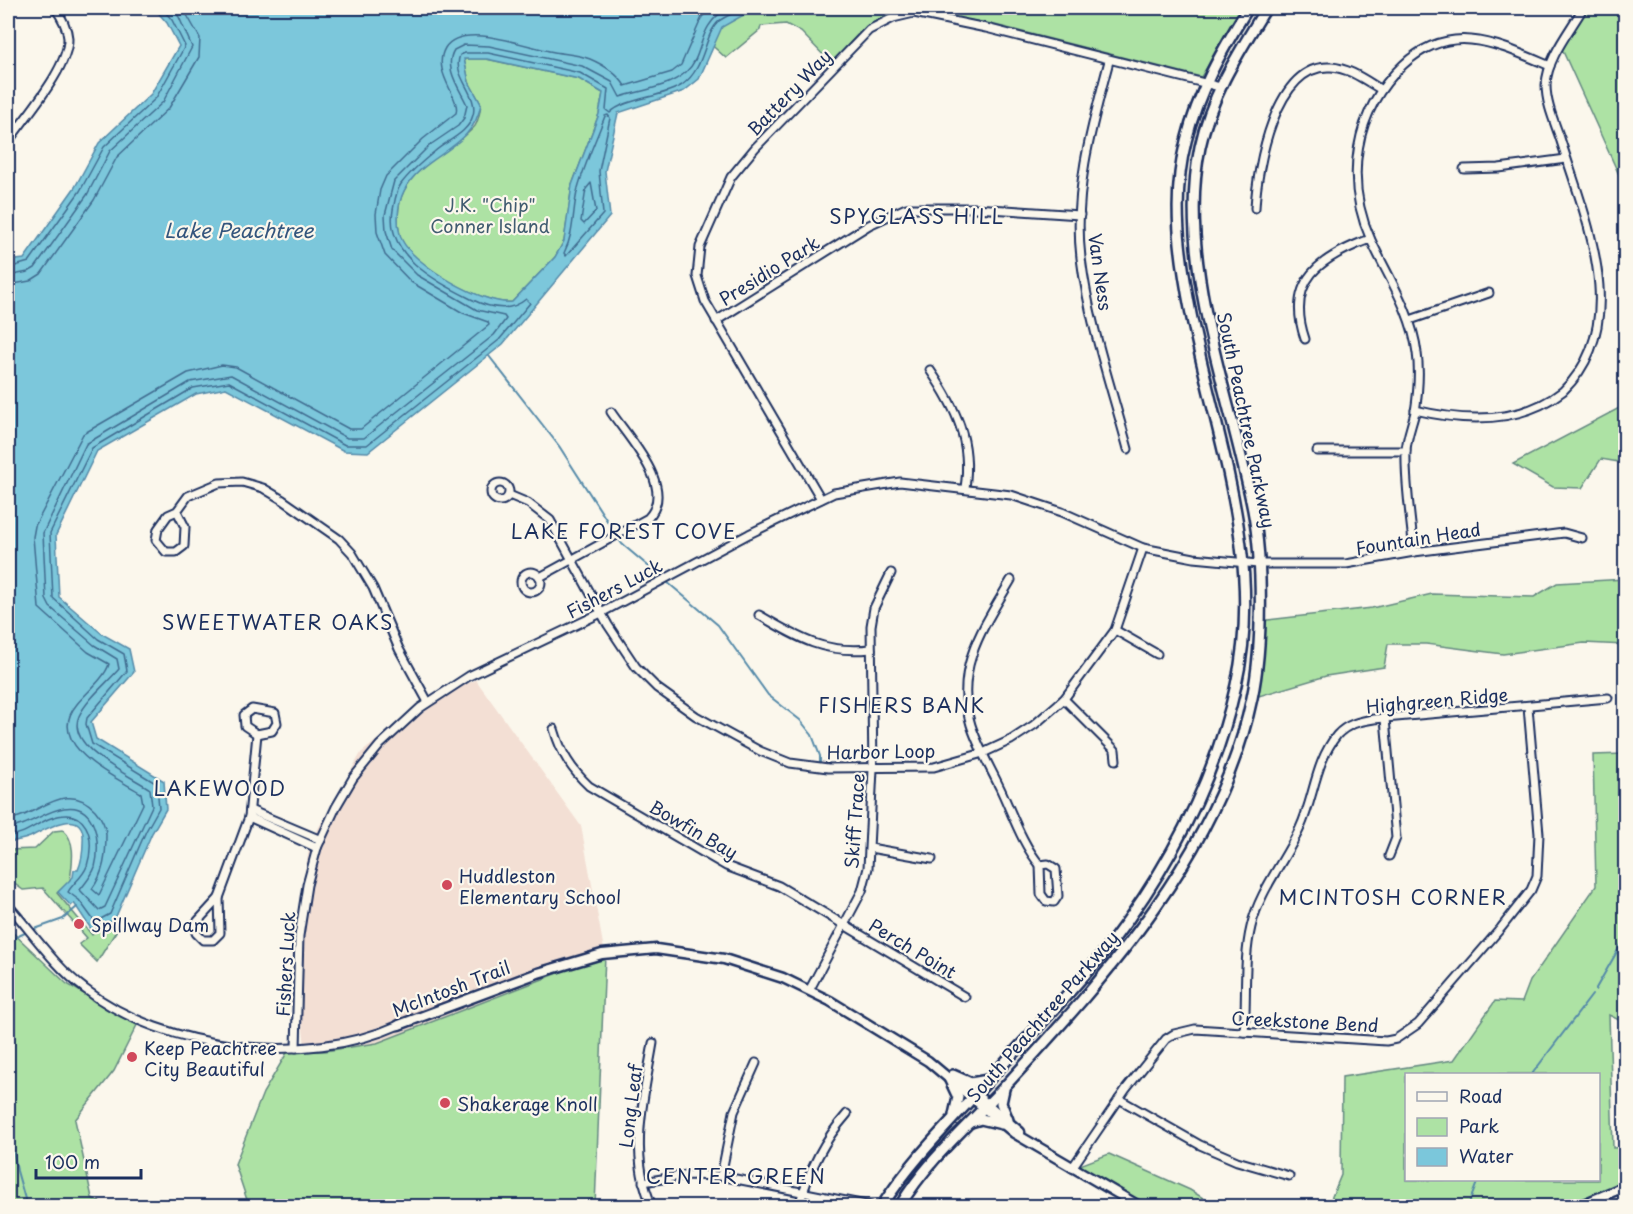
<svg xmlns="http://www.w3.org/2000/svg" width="1633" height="1214" viewBox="0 0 1633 1214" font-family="'Playpen Sans',sans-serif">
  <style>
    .built { fill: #f3dfd4 }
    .green { fill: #ade2a4; stroke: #648881; stroke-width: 1.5; fill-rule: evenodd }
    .water { fill: #7bc7db; stroke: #558aa9; stroke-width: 1.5; fill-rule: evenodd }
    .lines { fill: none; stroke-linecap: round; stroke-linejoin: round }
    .shore { stroke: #416c90; stroke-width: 1.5 }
    .stream { stroke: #558aa9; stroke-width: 2 }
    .minor-casing { stroke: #1b2f5e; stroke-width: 11 }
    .tertiary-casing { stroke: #1b2f5e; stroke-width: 13 }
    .secondary-casing { stroke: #1b2f5e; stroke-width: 14 }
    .minor { stroke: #fbf7ec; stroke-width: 7 }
    .tertiary { stroke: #fbf7ec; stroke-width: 8 }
    .secondary { stroke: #fbf7ec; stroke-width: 9 }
    .poi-dot { fill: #d1495b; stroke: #fbf7ec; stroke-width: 2 }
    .labels { text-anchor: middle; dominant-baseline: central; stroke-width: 4.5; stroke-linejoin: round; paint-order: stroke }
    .street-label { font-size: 18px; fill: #1b2f5e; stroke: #fbf7ec }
    .park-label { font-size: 18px; fill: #405c70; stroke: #fbf7ec }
    .poi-label { font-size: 18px; fill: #1b2f5e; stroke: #fbf7ec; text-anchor: start }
    .neighbourhood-label { font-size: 20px; letter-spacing: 1.5px; fill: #1b2f5e; stroke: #fbf7ec }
    .water-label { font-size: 20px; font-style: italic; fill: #33557d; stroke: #fbf7ec }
  </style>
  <rect width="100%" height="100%" fill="#fbf7ec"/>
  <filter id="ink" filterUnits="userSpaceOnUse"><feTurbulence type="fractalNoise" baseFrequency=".0167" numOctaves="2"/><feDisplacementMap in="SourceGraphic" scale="12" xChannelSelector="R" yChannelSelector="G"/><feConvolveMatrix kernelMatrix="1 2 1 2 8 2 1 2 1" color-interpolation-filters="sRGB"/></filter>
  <g filter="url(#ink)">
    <!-- built -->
    <polygon class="built" points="476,680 581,826 605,955 362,1049 306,1052 292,950 310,843 361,753 424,702"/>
    <!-- green -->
    <g class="green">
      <polygon points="746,8 1243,8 1201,77 987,23 903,9 877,20 860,32 831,63 801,32 786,24 761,26 760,30 726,58 705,39"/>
      <polygon points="1583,8 1625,8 1625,188 1561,47"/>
      <path d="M464,59h22l93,20 24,14 -4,21 -27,71 -8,56 -9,16 -43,45c-27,4 -98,-36 -110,-61 -6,-15 -5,-36 2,-50 14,-29 51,-42 71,-65 4,-6 5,-15 6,-22l-12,-22z"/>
      <polygon points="1625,405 1625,463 1601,459 1582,488 1553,487 1513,464"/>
      <polygon points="1625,579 1625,645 1584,643 1503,654 1426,644 1388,644 1384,667 1326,676 1252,698 1259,621 1372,608 1432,594 1534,597 1557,583"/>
      <path d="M1625,754v269l-16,-8 4,133 12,-1v40l-45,19h-252l13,-31 1,-98 112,-17 41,-59 27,1 8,-21 66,-95 -3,-131zM1406,1074h192v106h-192z"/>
      <path d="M63,830c14,12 9,34 7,51l-13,12 35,42 14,-12 14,2 -23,37 -18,-18 8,-6 -44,-50 -20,2 -15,-11v-29l27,-1 19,-18z"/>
      <polygon points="8,928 67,984 137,1025 114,1071 75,1120 92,1198 107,1206 8,1206"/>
      <polygon points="605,955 595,1206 249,1206 235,1164 263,1093 288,1051 325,1051 377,1043"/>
      <polygon points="1109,1154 1190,1190 1216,1206 1144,1206 1072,1168"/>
    </g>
    <!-- water -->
    <path class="water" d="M154,8h602l-34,19 -23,52 -15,12 -66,22 -13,58 5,45 -107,128 -135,108 -24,-1 -118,-63 -30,6 -99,57 -41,84 3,62 43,37 27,15 5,23 -43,50 5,17 68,42 2,28 -14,24 -38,88 -9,1 -12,10 -19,-29 -3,3 -13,-14 15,-15 1,-7h4c4,-9 5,-18 5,-28 3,-38 -37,-13 -53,-5 -7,3 -14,4 -22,5v-581l16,-2 51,-72 24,-44 52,-49 28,-48 -12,-23zM464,59h23l92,20 24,14 -4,21 -27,71 -8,56 -9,16 -43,45c-27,4 -98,-37 -110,-62 -6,-14 -5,-35 2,-49 19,-38 69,-40 77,-87l-12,-22z"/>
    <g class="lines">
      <!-- shore -->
      <g class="shore">
        <path d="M608,115l2,3 -11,53 4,43 -37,42 -2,-3c11,-21 8,-43 14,-65 7,-25 18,-48 27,-72z"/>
        <polygon points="591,183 596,211 584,224 581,221 586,189"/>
        <polyline points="8,268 29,262 80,191 104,147 156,98 185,46 172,20 162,8"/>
        <polyline points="8,276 28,272 35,268 87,195 110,151 163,102 192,47 179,17 172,8"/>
        <polyline points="8,285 30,281 41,274 94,200 117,157 169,108 199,57 200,38 183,8"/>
        <path d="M8,819c28,-1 58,-41 87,-9 6,7 11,16 11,25 0,20 -2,38 -14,54l7,6 44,-91 -2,-11c-26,-16 -98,-48 -64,-89 9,-11 28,-26 32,-40l-21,-12 -49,-44 -6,-71 2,-11 48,-92 105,-61 34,-8 14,2 113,62h12l128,-104 -1,-3 -25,-9 -52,-31 -26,-27 -8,-23 -1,-18 4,-24 6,-14 37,-37 33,-26c5,-16 -25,-41 -11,-65 16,-27 80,-2 104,3 13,3 28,3 41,8 14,6 27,14 35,27l47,-14 9,-7 21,-48 8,-9"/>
        <path d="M8,828c20,-1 36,-17 56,-20 33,-6 37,37 31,59 -3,9 -10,16 -15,23l19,20 6,-3 47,-101 -2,-17c-20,-14 -85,-41 -71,-73 8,-17 28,-33 40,-47l-2,-10 -23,-14 -44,-38 -4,-8 -3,-66 43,-89 104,-62 41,-7 116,63h17l130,-103 12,-16 -2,-3 -27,-6 -60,-35 -25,-25 -6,-19 -1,-16 9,-34 36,-36 28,-19 6,-8 3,-13c-7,-16 -24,-37 -13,-55l10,-5 25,1 93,20 30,16 8,15c22,-7 48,-9 66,-25 20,-18 9,-45 42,-64"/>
        <path d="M8,836c17,-1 27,-12 43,-18 36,-13 45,20 36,48 -4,11 -14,17 -19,26l11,8 16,22 15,-8 36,-83 13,-23 -2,-24 -65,-40 -6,-20 1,-6 40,-47 -3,-17 -26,-15 -45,-41 -3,-65 42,-85 101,-60 36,-6 116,63h22l132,-105 31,-37 -4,-4c-16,14 -37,9 -55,0 -35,-18 -86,-43 -78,-89 2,-10 3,-19 8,-26 9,-12 22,-23 33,-32 13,-12 34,-18 39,-37 6,-21 -22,-39 -13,-60l5,-2h23l92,20 28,16 -2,21 4,3c15,-15 52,-15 72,-28 24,-17 21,-49 37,-64 7,-5 17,-9 24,-13"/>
      </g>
      <!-- stream -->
      <g class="stream">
        <polyline points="489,356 559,446 622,544 718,625 768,695 800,720 812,735 820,756 820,765"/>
        <polyline points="32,930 63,919 77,907"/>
        <polyline points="8,941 27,932"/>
        <polyline points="1595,990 1626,936"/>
        <polyline points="1532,1074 1592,995"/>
        <polyline points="8,1120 17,1171 27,1206"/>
        <polyline points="1468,1206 1478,1180"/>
      </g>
      <defs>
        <g id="minor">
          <path d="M1109,61c-17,64 -36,130 -28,197 8,65 30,128 47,191"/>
          <path d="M8,142c17,-25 61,-74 60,-104 -1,-11 -7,-22 -13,-30"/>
          <polyline points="1464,169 1499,168 1566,159"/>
          <path d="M1255,208c2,-40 20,-145 76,-141 18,1 34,13 49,22"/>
          <polyline points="1410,320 1489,293"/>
          <polyline points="716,321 869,225 906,208 975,208 1080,215"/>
          <path d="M1305,339c-20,-59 16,-82 65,-100"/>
          <path d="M930,370c26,38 42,71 35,118"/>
          <path d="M1415,410c50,12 106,14 148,-19 70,-68 22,-173 -3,-253 -6,-17 -14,-35 -14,-53 1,-27 24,-54 37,-77"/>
          <polyline points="1317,451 1406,451"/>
          <circle cx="500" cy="492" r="9"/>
          <polyline points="509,495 528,503 550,520 608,625 636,667 657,688 696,716 760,751 790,763 828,768 934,767 983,753 1011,740 1034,725 1064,699 1115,630 1143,548"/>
          <polyline points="821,499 705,301 697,276 700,247 731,177 755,148 869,30 893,18 914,13 986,28 1220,87"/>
          <polyline points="177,511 185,527 184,546 176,552 166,552 156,540 158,529 168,515 177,511 188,496 219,483 242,482 263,488 283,500 339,539 352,553 373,588 399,649 428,702"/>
          <path d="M1414,552c-3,-33 -9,-67 -8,-100 0,-13 6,-27 9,-40 3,-19 5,-39 2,-59 -5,-41 -29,-76 -46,-113 -27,-60 -17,-129 32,-175 48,-45 95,-21 147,1"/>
          <circle cx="531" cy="582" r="10"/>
          <path d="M540,577l108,-59c29,-30 -19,-79 -37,-106"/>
          <path d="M1011,580c-27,46 -58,89 -40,145 7,22 19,42 29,63 12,25 22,56 40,77"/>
          <path d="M759,615c39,23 65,39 112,34"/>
          <polyline points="1115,630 1157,654"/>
          <polyline points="1064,699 1115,750 1116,760"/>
          <polygon points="252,709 275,713 277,723 272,731 257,734 245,726 244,715"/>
          <polyline points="1385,719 1396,838 1389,856"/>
          <path d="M554,729c7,24 17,40 35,57l137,80 53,20 186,111"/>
          <polyline points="250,810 321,840"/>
          <polyline points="249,817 317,848"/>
          <polyline points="870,848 932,859"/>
          <polygon points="1048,864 1056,869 1058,896 1054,902 1046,901 1041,894 1040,865"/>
          <polyline points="219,898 249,817 257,734"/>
          <polygon points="219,898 220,933 213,940 203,940 196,933 196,923"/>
          <path d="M8,905c24,27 47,62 77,84 80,62 221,78 314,36"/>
          <polyline points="810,989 862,891 868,868 873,769 871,626 874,608 891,573"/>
          <path d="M1244,1032c3,-34 -1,-72 7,-105 8,-36 34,-66 49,-99 14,-30 15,-66 37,-93 10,-11 23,-14 37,-16l234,-21"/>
          <polyline points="296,1048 299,936 307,885 317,848 336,807 353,778 380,745 420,708 469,676 601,613 749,534 834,493 900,482 1011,495 1062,512 1143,548 1194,558 1258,564 1346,564 1414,552 1564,533 1582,538"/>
          <polyline points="1119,1099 1200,1145 1237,1161 1289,1176"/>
          <polyline points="1072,1168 1126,1089 1166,1039 1174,1034 1195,1029 1386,1041 1396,1039 1418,1024 1501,928 1531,890 1537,876 1539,834 1528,707"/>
          <polyline points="721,1176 734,1112 756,1063"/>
          <polyline points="643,1182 687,1175 721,1176 871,1206"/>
          <polyline points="823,1199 842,1206"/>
          <path d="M652,1206c-24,-52 -8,-109 1,-163"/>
          <path d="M799,1206c9,-33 25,-66 48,-92"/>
        </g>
        <g id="tertiary">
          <polyline points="399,1025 538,973 602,954 656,949 724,959 783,978 830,1001 928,1061 1014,1133 1139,1206"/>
          <polyline points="959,1080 1020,1132"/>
          <polyline points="1579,1206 1626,1186"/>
        </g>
        <g id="secondary">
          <polyline points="953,1075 971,1083 988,1080"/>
          <polyline points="949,1078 958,1097 954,1115"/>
          <polyline points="1004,1089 1001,1103 1008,1120"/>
          <polyline points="971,1122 981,1119 1002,1124"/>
          <path d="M882,1206c31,-48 66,-81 104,-123 41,-46 87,-91 125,-140 59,-77 104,-164 125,-258 29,-126 -21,-249 -45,-371 -11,-57 -20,-115 -5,-173 12,-49 36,-91 62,-133"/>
          <path d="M900,1206c27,-46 70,-82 106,-121 102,-111 214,-234 246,-387 11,-52 11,-136 1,-188 -22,-114 -77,-248 -53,-363 11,-52 39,-95 66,-139"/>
        </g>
      </defs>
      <!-- minor casing -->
      <use href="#minor" class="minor-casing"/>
      <!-- tertiary casing -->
      <use href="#tertiary" class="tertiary-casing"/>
      <!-- secondary casing -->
      <use href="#secondary" class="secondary-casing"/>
      <!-- minor -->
      <use href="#minor" class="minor"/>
      <!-- tertiary -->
      <use href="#tertiary" class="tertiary"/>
      <!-- secondary -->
      <use href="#secondary" class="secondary"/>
    </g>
  </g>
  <!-- markers -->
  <g class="poi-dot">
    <circle cx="447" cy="885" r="6"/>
    <circle cx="79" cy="924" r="6"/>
    <circle cx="132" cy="1057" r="6"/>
    <circle cx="445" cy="1103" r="6"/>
  </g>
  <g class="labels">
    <!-- street labels -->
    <g class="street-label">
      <text transform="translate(789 92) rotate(-46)">Battery Way</text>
      <text transform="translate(769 270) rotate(-32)">Presidio Park</text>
      <text transform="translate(1101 272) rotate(82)">Van Ness</text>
      <text transform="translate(1247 420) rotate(78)">South Peachtree Parkway</text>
      <text transform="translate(1418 538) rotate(-9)">Fountain Head</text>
      <text transform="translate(614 588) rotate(-28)">Fishers Luck</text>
      <text transform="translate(1437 700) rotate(-5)">Highgreen Ridge</text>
      <text transform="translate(881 751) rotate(-1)">Harbor Loop</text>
      <text transform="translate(854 821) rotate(-86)">Skiff Trace</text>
      <text transform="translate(694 829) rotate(30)">Bowfin Bay</text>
      <text transform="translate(913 948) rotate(31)">Perch Point</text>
      <text transform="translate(285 964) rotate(-87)">Fishers Luck</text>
      <text transform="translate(451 988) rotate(-21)">McIntosh Trail</text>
      <text transform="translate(1042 1016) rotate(-49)">South Peachtree Parkway</text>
      <text transform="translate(1305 1021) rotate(3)">Creekstone Bend</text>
      <text transform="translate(630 1106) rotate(-83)">Long Leaf</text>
    </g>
    <!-- park labels -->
    <g class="park-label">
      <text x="490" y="204">J.K. "Chip"<tspan x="490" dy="21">Conner Island</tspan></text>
    </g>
    <!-- poi labels -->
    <g class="poi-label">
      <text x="459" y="875">Huddleston<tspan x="459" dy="21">Elementary School</tspan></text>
      <text x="91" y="924">Spillway Dam</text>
      <text x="144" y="1047">Keep Peachtree<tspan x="144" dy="21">City Beautiful</tspan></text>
      <text x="457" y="1103">Shakerage Knoll</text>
    </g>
    <!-- neighbourhood labels -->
    <g class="neighbourhood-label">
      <text x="917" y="216">SPYGLASS HILL</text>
      <text x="624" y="531">LAKE FOREST COVE</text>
      <text x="278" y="622">SWEETWATER OAKS</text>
      <text x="902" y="705">FISHERS BANK</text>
      <text x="220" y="788">LAKEWOOD</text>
      <text x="1393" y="897">MCINTOSH CORNER</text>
      <text x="736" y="1176">CENTER GREEN</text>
    </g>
    <!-- water labels -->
    <g class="water-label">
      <text x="239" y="230">Lake Peachtree</text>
    </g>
  </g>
  <!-- margin -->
  <rect width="1633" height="1214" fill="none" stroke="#fbf7ec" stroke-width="30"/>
  <rect x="15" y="15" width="1603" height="1184" fill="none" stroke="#1b2f5e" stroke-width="2" filter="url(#ink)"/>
  <!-- legend -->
  <rect x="1405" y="1073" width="195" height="108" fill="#fbf7ec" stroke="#a1a7b3" stroke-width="1.5"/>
  <rect x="1417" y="1092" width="30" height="9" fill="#fbf7ec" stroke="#a1a7b3" stroke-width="1.5"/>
  <text x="1459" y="1103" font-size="18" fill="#1b2f5e">Road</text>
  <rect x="1417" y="1118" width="30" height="18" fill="#ade2a4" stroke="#a1a7b3" stroke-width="1.5"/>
  <text x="1459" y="1133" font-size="18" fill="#1b2f5e">Park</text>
  <rect x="1417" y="1148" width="30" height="18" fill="#7bc7db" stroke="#a1a7b3" stroke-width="1.5"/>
  <text x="1459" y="1163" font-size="18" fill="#1b2f5e">Water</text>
  <!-- scale -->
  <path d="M36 1169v9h105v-9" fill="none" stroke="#1b2f5e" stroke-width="3"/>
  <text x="45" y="1169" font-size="18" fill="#1b2f5e" stroke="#fbf7ec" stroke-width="4.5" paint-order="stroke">100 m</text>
</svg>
